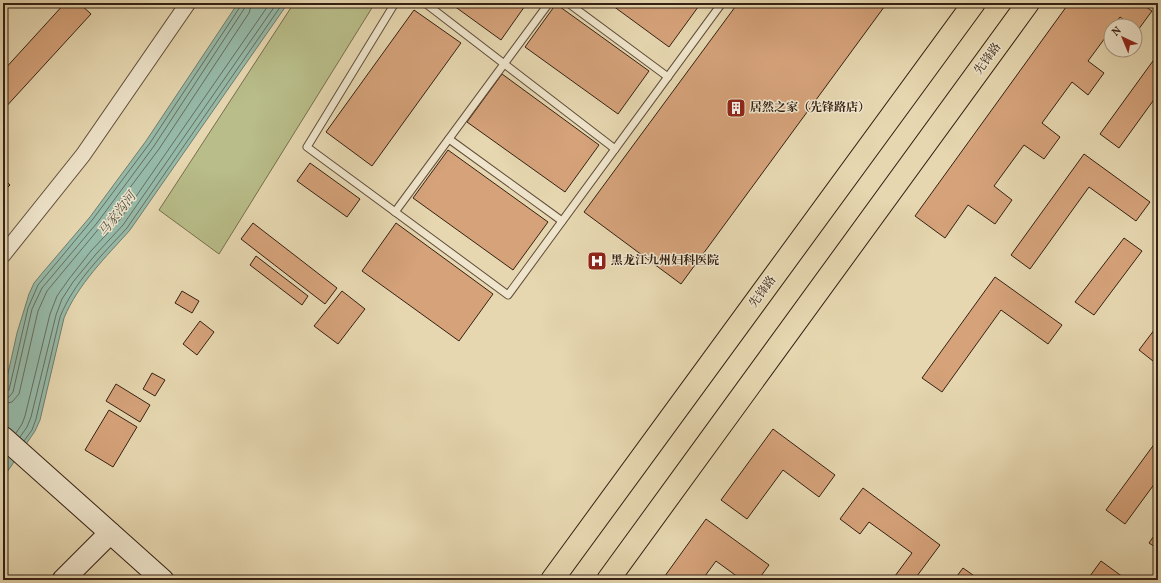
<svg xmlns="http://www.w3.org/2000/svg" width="1161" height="583" viewBox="0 0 1161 583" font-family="Vollkorn,'Noto Serif SC',serif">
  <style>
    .green { fill: #b8bd89; stroke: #766f4e }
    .water { fill: #96baa9; stroke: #6f7d6d }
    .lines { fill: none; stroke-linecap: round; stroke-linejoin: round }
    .shore { stroke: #666e5e; stroke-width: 1 }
    .building { fill: #d5a27a; stroke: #352113 }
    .lane-casing { stroke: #614e3a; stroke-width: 9 }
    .street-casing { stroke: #614e3a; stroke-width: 17 }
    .secondary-casing { stroke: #352113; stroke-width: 23 }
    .primary-casing { stroke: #352113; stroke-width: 24 }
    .lane { stroke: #efe5cc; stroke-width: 7 }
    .street { stroke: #efe5cc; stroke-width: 15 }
    .secondary { stroke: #efe5cc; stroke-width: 21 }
    .primary { stroke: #e6d7b0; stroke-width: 22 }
    .labels { text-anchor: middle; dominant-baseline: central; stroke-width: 3; stroke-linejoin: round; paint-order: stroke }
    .street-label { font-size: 12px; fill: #352113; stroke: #efe5cc }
    .poi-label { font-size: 12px; font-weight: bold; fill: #352113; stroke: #efe5cc; text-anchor: start }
    .water-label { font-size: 13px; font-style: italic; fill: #524f40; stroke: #efe5cc }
  </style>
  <rect width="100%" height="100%" fill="#e6d7b0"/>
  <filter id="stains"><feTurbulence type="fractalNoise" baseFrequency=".005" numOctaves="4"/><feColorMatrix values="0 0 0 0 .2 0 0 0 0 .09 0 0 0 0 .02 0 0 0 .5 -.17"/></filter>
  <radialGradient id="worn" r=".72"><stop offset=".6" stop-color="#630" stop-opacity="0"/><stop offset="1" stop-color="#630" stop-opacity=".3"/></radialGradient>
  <!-- green -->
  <polygon class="green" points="294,3 375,3 219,254 159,210"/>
  <!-- water -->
  <path class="water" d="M238,3h50l-158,227c-24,27 -52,54 -66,88l-24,102 -5,11 -32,47v-82l14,-63 12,-39 5,-11 10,-12 46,-54 56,-76z"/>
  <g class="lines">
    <!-- shore -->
    <g class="shore">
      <polyline points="3,393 7,392 9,390 28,308 38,285 93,219 150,143 240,7 241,3"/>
      <polyline points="3,398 9,397 13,392 32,309 42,288 97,223 154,146 244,9 246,3"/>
      <polyline points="3,404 12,402 19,394 38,311 47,291 101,226 159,149 249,13 252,3"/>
      <polyline points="16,433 22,424 25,416 50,314 57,296 69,279 91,251 119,221 270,3"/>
      <polyline points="20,437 27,427 31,417 56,315 62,299 73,282 96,254 123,225 277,3"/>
      <path d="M24,441l8,-11 4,-11 24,-102c14,-35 42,-62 67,-89l156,-225"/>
    </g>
  </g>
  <!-- building -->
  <g class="building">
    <polygon points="65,3 79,3 91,14 3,110 3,71"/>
    <polygon points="450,3 527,3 501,40"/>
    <polygon points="609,3 701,3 669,47"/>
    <polygon points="738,3 887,3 681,284 584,212"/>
    <polygon points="1069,3 1140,3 1152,11 1138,30 1135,28 1135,26 1132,26 1120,17 1114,26 1111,26 1111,30 1088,61 1104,73 1088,95 1072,82 1042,123 1060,137 1044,159 1024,145 994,186 1012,200 995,224 968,205 945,238 915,216"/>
    <polygon points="556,4 649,71 618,114 525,47"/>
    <polygon points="414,10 461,43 372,166 326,132"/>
    <polygon points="1158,54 1158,94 1119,148 1100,134"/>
    <polygon points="502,74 599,145 565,192 467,122"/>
    <polygon points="448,150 548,222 513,270 413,198"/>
    <polygon points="1084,154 1150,202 1136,221 1089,187 1030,269 1011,255"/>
    <polygon points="310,163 360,199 347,217 297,181"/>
    <polygon points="3,178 10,185 3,192"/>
    <polygon points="253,223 337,288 325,304 241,239"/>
    <polygon points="396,223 493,294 459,341 362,271"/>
    <polygon points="1124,238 1142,251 1094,315 1075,302"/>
    <polygon points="256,256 308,296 302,305 250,265"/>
    <polygon points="995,277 1062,325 1048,344 1001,310 942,392 922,378"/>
    <polygon points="182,291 199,301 192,313 175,303"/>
    <polygon points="342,291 365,309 338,344 314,326"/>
    <polygon points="200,321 214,332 197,355 183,344"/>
    <polygon points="1158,325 1158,365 1139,350"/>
    <polygon points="152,373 165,380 155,396 143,389"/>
    <polygon points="116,384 150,405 140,422 106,401"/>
    <polygon points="109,410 137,427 113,467 85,450"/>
    <polygon points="773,429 835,475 819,497 783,470 747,519 721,500"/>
    <polygon points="1158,439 1158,479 1125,524 1106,510"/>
    <polygon points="863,488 940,545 914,580 892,580 912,553 869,522 860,534 840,519"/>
    <polygon points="706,519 769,565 758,580 742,580 716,561 702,580 662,580"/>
    <polygon points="1158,530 1158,549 1149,543"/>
    <polygon points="1101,561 1123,577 1120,580 1087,580"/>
    <polygon points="963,568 980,580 954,580"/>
  </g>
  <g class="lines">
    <defs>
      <g id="lane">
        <polyline points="395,3 307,147 508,295 722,3"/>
        <polyline points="425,3 615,149"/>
        <polyline points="568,3 668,77"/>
        <polyline points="449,139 562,221"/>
        <polyline points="395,212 549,3"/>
      </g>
      <polyline id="street" points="3,255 83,155 188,3"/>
      <g id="secondary">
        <polyline points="3,437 163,580"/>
        <polyline points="63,580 110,533"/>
      </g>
      <g id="primary">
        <polyline points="552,580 974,3"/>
        <polyline points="608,580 1028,3"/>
      </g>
    </defs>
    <!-- lane casing -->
    <use href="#lane" class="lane-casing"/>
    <!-- street casing -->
    <use href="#street" class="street-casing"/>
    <!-- secondary casing -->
    <use href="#secondary" class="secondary-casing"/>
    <!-- primary casing -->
    <use href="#primary" class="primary-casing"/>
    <!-- lane -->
    <use href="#lane" class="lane"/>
    <!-- street -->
    <use href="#street" class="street"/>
    <!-- secondary -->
    <use href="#secondary" class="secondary"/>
    <!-- primary -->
    <use href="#primary" class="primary"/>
  </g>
  <!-- icons -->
  <defs>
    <symbol id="building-square" viewBox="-11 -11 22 22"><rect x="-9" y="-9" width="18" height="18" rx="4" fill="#8f2418" stroke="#efe5cc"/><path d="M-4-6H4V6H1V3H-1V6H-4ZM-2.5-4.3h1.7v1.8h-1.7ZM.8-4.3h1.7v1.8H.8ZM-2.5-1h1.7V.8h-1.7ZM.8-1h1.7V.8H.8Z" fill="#fff"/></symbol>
    <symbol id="hospital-square" viewBox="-11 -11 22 22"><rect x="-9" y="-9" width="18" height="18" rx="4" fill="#8f2418" stroke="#efe5cc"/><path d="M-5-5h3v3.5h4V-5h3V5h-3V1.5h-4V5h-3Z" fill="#fff"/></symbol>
  </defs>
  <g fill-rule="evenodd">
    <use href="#building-square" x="725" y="97" width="22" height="22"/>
    <use href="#hospital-square" x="586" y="250" width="22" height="22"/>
  </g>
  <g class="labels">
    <!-- street labels -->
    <g class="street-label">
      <text transform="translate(988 59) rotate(-54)">先锋路</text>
      <text transform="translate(763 292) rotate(-54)">先锋路</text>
    </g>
    <!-- poi labels -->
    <g class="poi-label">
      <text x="750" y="108">居然之家（先锋路店）</text>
      <text x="611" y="261">黑龙江九州妇科医院</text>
    </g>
    <!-- water labels -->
    <g class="water-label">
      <text transform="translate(118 215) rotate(-52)">马家沟河</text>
    </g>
  </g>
  <!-- margin -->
  <rect width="1161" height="583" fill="none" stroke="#e6d7b0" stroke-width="16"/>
  <rect x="4" y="4" width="1153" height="575" fill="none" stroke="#352113" stroke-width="2"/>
  <rect x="8" y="8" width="1145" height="567" fill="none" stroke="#352113"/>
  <!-- north arrow -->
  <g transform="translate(1123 38) rotate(316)"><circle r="19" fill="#efe5cc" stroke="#a59782"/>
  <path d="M0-3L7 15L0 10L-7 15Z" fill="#8f2418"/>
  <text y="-6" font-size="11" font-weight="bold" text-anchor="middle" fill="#352113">N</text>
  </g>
  <rect width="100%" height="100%" filter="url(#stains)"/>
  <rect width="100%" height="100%" fill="url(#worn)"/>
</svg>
